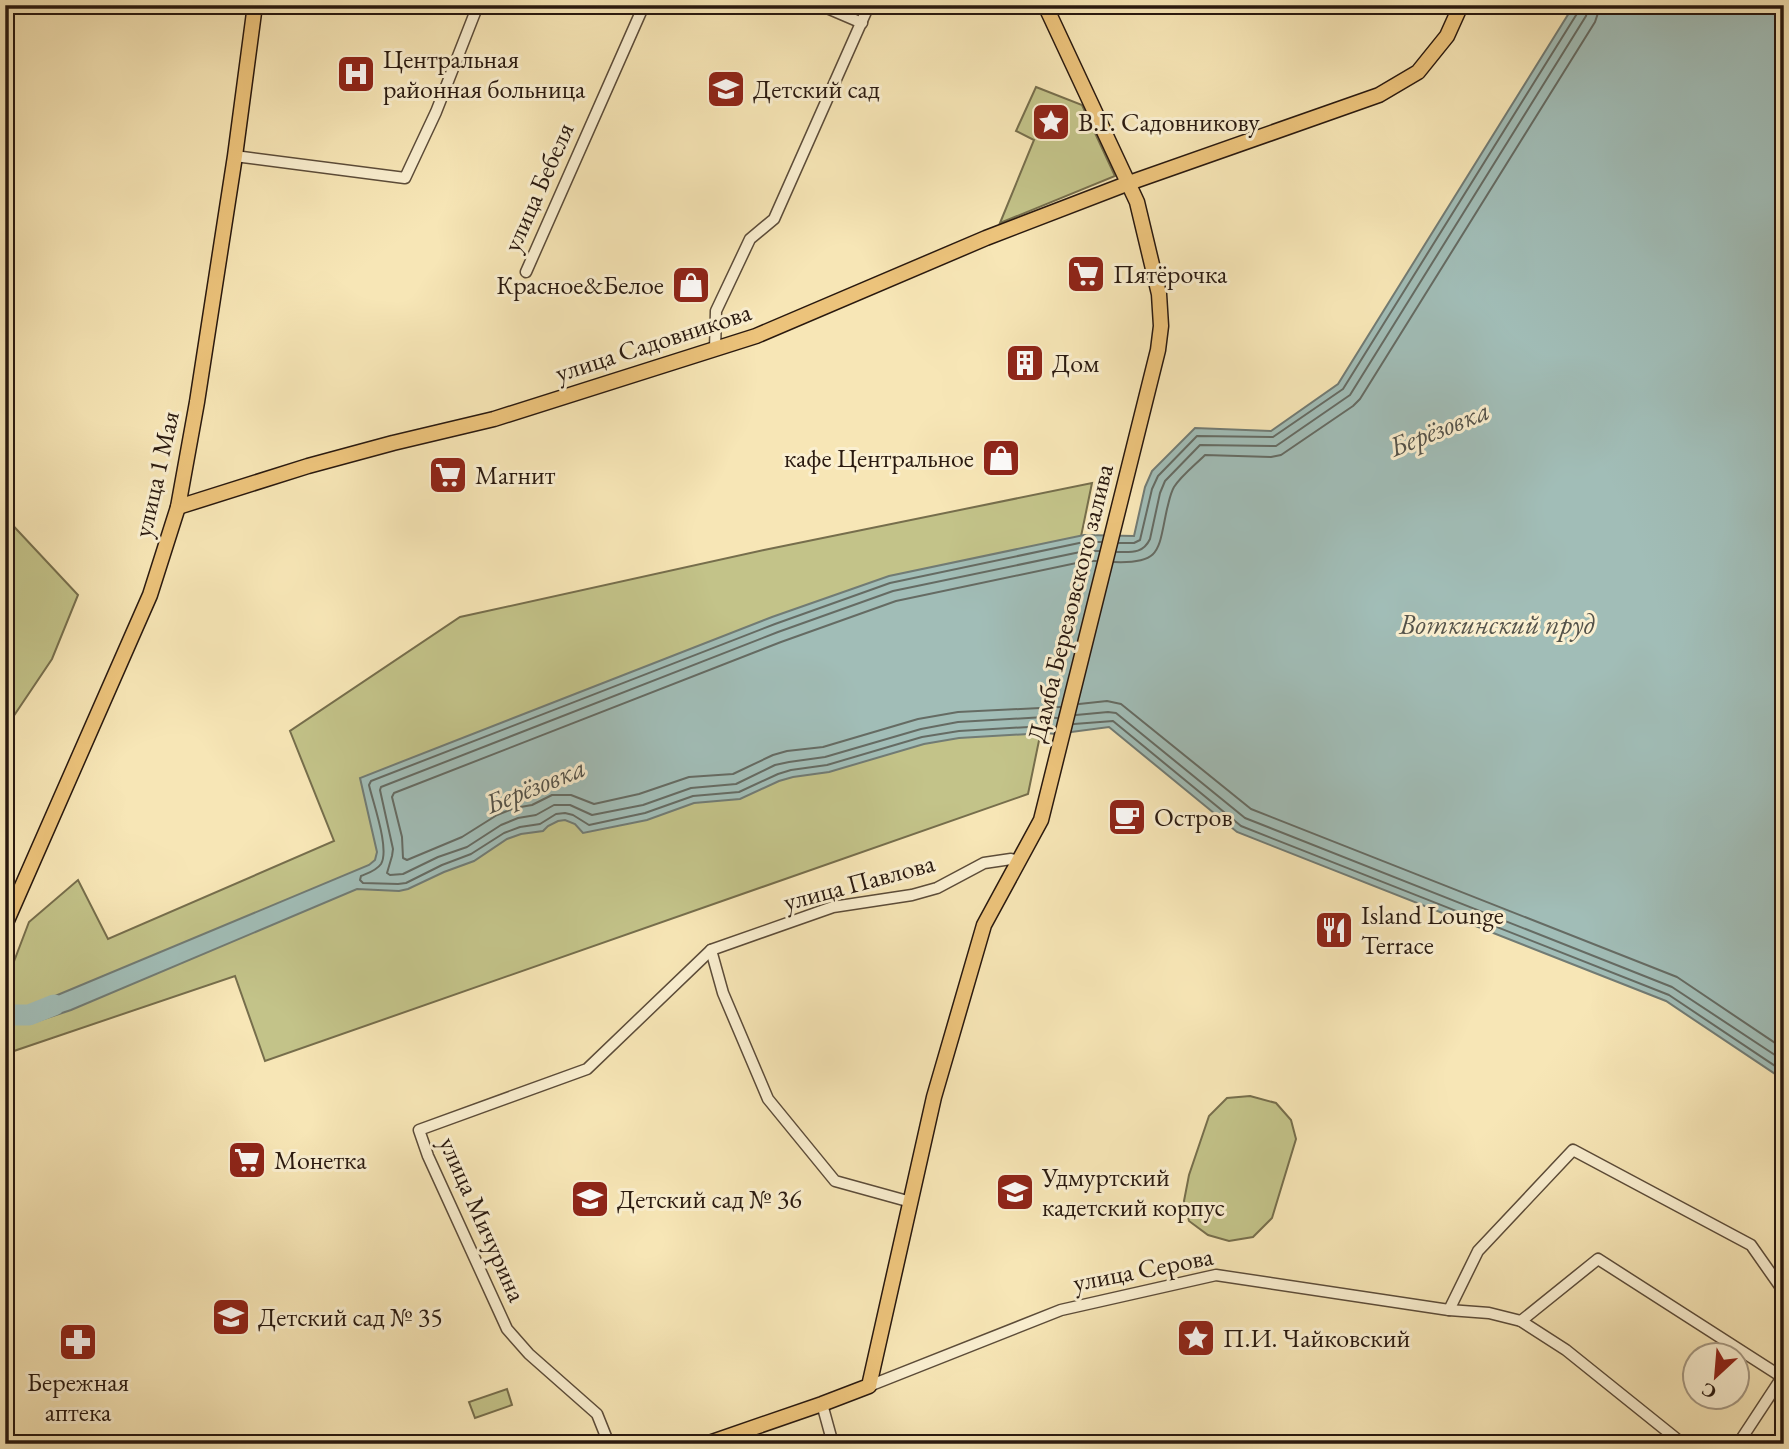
<svg xmlns="http://www.w3.org/2000/svg" width="1789" height="1449" viewBox="0 0 1789 1449" font-family="'EB Garamond',serif">
  <style>
    .green { fill: #c3c389; stroke: #766e4c; stroke-width: 2 }
    .water { fill: #a1bdb7; stroke: #717b74; stroke-width: 2 }
    .lines { fill: none; stroke-linecap: round; stroke-linejoin: round }
    .shore { stroke: #656b63; stroke-width: 2 }
    .river { stroke: #a1bdb7; stroke-width: 21 }
    .minor-casing { stroke: #5c4c39; stroke-width: 13 }
    .major-casing { stroke: #29190f; stroke-width: 17 }
    .minor { stroke: #faefd0; stroke-width: 10 }
    .major { stroke: #ecc37b; stroke-width: 14 }
    .labels { text-anchor: middle; dominant-baseline: central; stroke-width: 6; stroke-linejoin: round; paint-order: stroke }
    .poi-label { font-size: 26px; fill: #29190f; stroke: #faefd0; text-anchor: start }
    .street-label { font-size: 26px; fill: #29190f; stroke: #faefd0 }
    .water-label { font-size: 28px; font-style: italic; fill: #53524a; stroke: #faefd0 }
  </style>
  <rect width="100%" height="100%" fill="#f7e6b6"/>
  <filter id="stains"><feTurbulence type="fractalNoise" baseFrequency=".00286" numOctaves="4"/><feColorMatrix values="0 0 0 0 .2 0 0 0 0 .09 0 0 0 0 .02 0 0 0 .5 -.17"/></filter>
  <radialGradient id="worn" r=".72"><stop offset=".6" stop-color="#630" stop-opacity="0"/><stop offset="1" stop-color="#630" stop-opacity=".3"/></radialGradient>
  <!-- green -->
  <g class="green">
    <polygon points="1036,87 1082,105 1115,176 1000,223 1034,140 1016,131"/>
    <polygon points="1092,483 1028,794 265,1061 235,976 5,1054 5,985 29,922 78,880 108,939 334,841 290,731 460,617 764,550"/>
    <polygon points="5,517 78,595 52,659 5,729"/>
    <polygon points="1250,1096 1276,1103 1291,1120 1296,1139 1272,1218 1253,1237 1229,1241 1208,1235 1189,1221 1184,1201 1189,1175 1209,1116 1227,1098"/>
    <polygon points="507,1389 512,1405 475,1418 469,1402"/>
  </g>
  <!-- water -->
  <polygon class="water" points="1574,5 1784,5 1784,1080 1666,1001 1237,832 1109,727 1056,734 1046,733 959,738 924,744 829,772 793,777 779,781 740,799 694,803 647,820 583,833 575,824 565,820 558,821 548,826 543,831 521,834 507,839 474,861 444,872 408,889 399,891 357,889 71,1010 32,1023 29,1015 31,1006 369,865 375,860 377,852 360,778 772,617 889,576 1084,535 1134,536 1145,487 1152,471 1195,428 1271,431 1338,384"/>
  <g class="lines">
    <!-- shore -->
    <g class="shore">
      <polyline points="1119,543 1134,543 1140,540 1152,489 1158,476 1197,436 1273,437 1343,389 1578,12 1580,5"/>
      <path d="M1117,552c14,0 26,2 33,-13l10,-46 5,-12 35,-36 76,1 74,-51 236,-379 2,-11"/>
      <path d="M1114,562c48,2 44,-12 53,-53 2,-7 3,-15 7,-22 7,-11 21,-22 31,-32l66,2 10,-2 72,-49 7,-7 235,-377 3,-9 1,-8"/>
      <polyline points="1079,704 1107,701 1121,704 1251,809 1677,977 1784,1049"/>
      <polyline points="1060,707 958,712 918,719 823,747 787,751 773,755 733,774 689,777 639,794 594,804 571,795 552,795 532,805 515,808 497,815 462,837 407,860 403,858 402,837 392,797 394,793 781,642 896,601 1086,561 1096,561"/>
      <polyline points="1076,715 1108,712 1116,713 1245,818 1672,987 1784,1061"/>
      <polyline points="1057,718 1045,717 958,722 921,729 825,757 789,762 775,765 736,784 691,788 643,805 592,815 570,805 554,805 536,815 518,818 501,825 467,847 438,857 403,874 390,875 387,873 392,856 393,849 380,790 381,787 778,632 893,591 1085,551 1099,551"/>
      <polyline points="1074,724 1113,721 1241,826 1669,995 1784,1072"/>
      <path d="M1055,727l-9,-1 -87,5 -37,6 -95,28 -36,5 -13,4 -39,18 -46,4 -48,17 -56,12 -16,-10 -8,-2 -9,1 -16,10 -20,3 -16,6 -33,21 -29,11 -36,18 -8,1 -35,-1 -3,-3 1,-4c7,-3 15,-5 20,-12 9,-15 -8,-61 -12,-79l2,-4 404,-157 115,-41 194,-41h17"/>
    </g>
    <!-- river -->
    <polyline class="river" points="12,1015 29,1015 54,1005"/>
    <defs>
      <g id="minor">
        <polyline points="820,5 862,23"/>
        <polyline points="235,156 405,178 436,112 478,5"/>
        <polyline points="526,272 644,5"/>
        <polyline points="715,350 716,311 750,239 774,219 869,5"/>
        <polyline points="711,950 723,993 768,1099 835,1181 911,1202"/>
        <polyline points="1449,1310 1478,1251 1573,1150 1751,1245 1784,1292"/>
        <polyline points="1521,1321 1598,1259 1782,1377"/>
        <polyline points="869,1386 1061,1310 1216,1275 1449,1310 1489,1313 1521,1321 1566,1350 1683,1444"/>
        <polyline points="822,1404 833,1444"/>
        <polyline points="609,1444 597,1414 529,1354 507,1329 428,1156 419,1130 587,1069 711,950 833,907 912,895 937,888 984,863 1011,859 1018,861"/>
        <polyline points="1738,1444 1784,1374"/>
      </g>
      <g id="major">
        <polyline points="178,507 308,466 393,443 494,419 756,336 986,238 1129,183 1379,95 1418,72 1447,36 1461,5"/>
        <polyline points="5,925 150,595 178,507 197,402 235,156 255,5"/>
        <polyline points="5,1440 7,1444"/>
        <polyline points="706,1444 822,1404 869,1386 934,1097 984,925 1041,820 1158,350 1161,326 1159,294 1137,202 1045,5"/>
      </g>
    </defs>
    <!-- minor casing -->
    <use href="#minor" class="minor-casing"/>
    <!-- major casing -->
    <use href="#major" class="major-casing"/>
    <!-- minor -->
    <use href="#minor" class="minor"/>
    <!-- major -->
    <use href="#major" class="major"/>
  </g>
  <!-- icons -->
  <defs>
    <symbol id="hospital-square" viewBox="-11 -11 22 22"><rect x="-9" y="-9" width="18" height="18" rx="4" fill="#8f2418" stroke="#faefd0"/><path d="M-5-5h3v3.5h4V-5h3V5h-3V1.5h-4V5h-3Z" fill="#fff"/></symbol>
    <symbol id="school-square" viewBox="-11 -11 22 22"><rect x="-9" y="-9" width="18" height="18" rx="4" fill="#8f2418" stroke="#faefd0"/><path d="M0-5L7-2L0 1L-7-2ZM-4 1L0 2.5L4 1V4Q0 6-4 4Z" fill="#fff"/></symbol>
    <symbol id="sight-square" viewBox="-11 -11 22 22"><rect x="-9" y="-9" width="18" height="18" rx="4" fill="#8f2418" stroke="#faefd0"/><path d="M0-6L1.8-2.2L6-1.7L2.9 1.2L3.7 5.4L0 3.3L-3.7 5.4L-2.9 1.2L-6-1.7L-1.8-2.2Z" fill="#fff"/></symbol>
    <symbol id="supermarket-square" viewBox="-11 -11 22 22"><rect x="-9" y="-9" width="18" height="18" rx="4" fill="#8f2418" stroke="#faefd0"/><path d="M-6-5.5h2.5l.6 2H6L4.5 2H-2.5L-4.4-4H-6ZM-1.5 3.2a1.3 1.3 0 1 0 .1 0ZM3 3.2a1.3 1.3 0 1 0 .1 0Z" fill="#fff"/></symbol>
    <symbol id="shop-square" viewBox="-11 -11 22 22"><rect x="-9" y="-9" width="18" height="18" rx="4" fill="#8f2418" stroke="#faefd0"/><path d="M-5-2.5h2.3a2.7 3.5 0 0 1 5.4 0H5L5.5 6h-11ZM-1.5-2.5h3a1.5 2.3 0 0 0-3 0Z" fill="#fff"/></symbol>
    <symbol id="building-square" viewBox="-11 -11 22 22"><rect x="-9" y="-9" width="18" height="18" rx="4" fill="#8f2418" stroke="#faefd0"/><path d="M-4-6H4V6H1V3H-1V6H-4ZM-2.5-4.3h1.7v1.8h-1.7ZM.8-4.3h1.7v1.8H.8ZM-2.5-1h1.7V.8h-1.7ZM.8-1h1.7V.8H.8Z" fill="#fff"/></symbol>
    <symbol id="cafe-square" viewBox="-11 -11 22 22"><rect x="-9" y="-9" width="18" height="18" rx="4" fill="#8f2418" stroke="#faefd0"/><path d="M-5.5-4.5H6V0H3Q3 3.5 0 3.5H-2.5Q-5.5 3.5-5.5 0ZM3-3.2v2h1.7v-2ZM-6 4.5H4V6H-6Z" fill="#fff"/></symbol>
    <symbol id="restaurant-square" viewBox="-11 -11 22 22"><rect x="-9" y="-9" width="18" height="18" rx="4" fill="#8f2418" stroke="#faefd0"/><path d="M-5-6h1v4h1v-4h1v4h1v-4h1v5L-1.5 .5V6h-2V.5L-5-1ZM5-6V6H3V1.5H1.5Q1.5-4 5-6Z" fill="#fff"/></symbol>
    <symbol id="pharmacy-square" viewBox="-11 -11 22 22"><rect x="-9" y="-9" width="18" height="18" rx="4" fill="#8f2418" stroke="#faefd0"/><path d="M-2-6h4v4h4v4h-4v4h-4v-4h-4v-4h4Z" fill="#fff"/></symbol>
  </defs>
  <g fill-rule="evenodd">
    <use href="#hospital-square" x="334" y="52" width="44" height="44"/>
    <use href="#school-square" x="704" y="67" width="44" height="44"/>
    <use href="#sight-square" x="1029" y="100" width="44" height="44"/>
    <use href="#supermarket-square" x="1064" y="252" width="44" height="44"/>
    <use href="#shop-square" x="669" y="263" width="44" height="44"/>
    <use href="#building-square" x="1003" y="341" width="44" height="44"/>
    <use href="#shop-square" x="979" y="436" width="44" height="44"/>
    <use href="#supermarket-square" x="426" y="453" width="44" height="44"/>
    <use href="#cafe-square" x="1105" y="795" width="44" height="44"/>
    <use href="#restaurant-square" x="1312" y="908" width="44" height="44"/>
    <use href="#supermarket-square" x="225" y="1138" width="44" height="44"/>
    <use href="#school-square" x="993" y="1170" width="44" height="44"/>
    <use href="#school-square" x="568" y="1177" width="44" height="44"/>
    <use href="#school-square" x="209" y="1295" width="44" height="44"/>
    <use href="#sight-square" x="1174" y="1316" width="44" height="44"/>
    <use href="#pharmacy-square" x="56" y="1320" width="44" height="44"/>
  </g>
  <g class="labels">
    <!-- poi labels -->
    <g class="poi-label">
      <text x="383" y="59">Центральная<tspan x="383" dy="30">районная больница</tspan></text>
      <text x="753" y="89">Детский сад</text>
      <text x="1078" y="122">В.Г. Садовникову</text>
      <text x="1113" y="274">Пятёрочка</text>
      <text x="664" y="285" text-anchor="end">Красное&amp;Белое</text>
      <text x="1052" y="363">Дом</text>
      <text x="974" y="458" text-anchor="end">кафе Центральное</text>
      <text x="475" y="475">Магнит</text>
      <text x="1154" y="817">Остров</text>
      <text x="1361" y="915">Island Lounge<tspan x="1361" dy="30">Terrace</tspan></text>
      <text x="274" y="1160">Монетка</text>
      <text x="1042" y="1177">Удмуртский<tspan x="1042" dy="30">кадетский корпус</tspan></text>
      <text x="617" y="1199">Детский сад № 36</text>
      <text x="258" y="1317">Детский сад № 35</text>
      <text x="1223" y="1338">П.И. Чайковский</text>
      <text x="78" y="1382" text-anchor="middle">Бережная<tspan x="78" dy="30">аптека</tspan></text>
    </g>
    <!-- street labels -->
    <g class="street-label">
      <text transform="translate(538 187) rotate(-66)">улица Бебеля</text>
      <text transform="translate(653 342) rotate(-18)">улица Садовникова</text>
      <text transform="translate(156 474) rotate(-77)">улица 1 Мая</text>
      <text transform="translate(1070 603) rotate(-76)">Дамба Березовского залива</text>
      <text transform="translate(859 882) rotate(-15)">улица Павлова</text>
      <text transform="translate(483 1219) rotate(66)">улица Мичурина</text>
      <text transform="translate(1143 1269) rotate(-11)">улица Серова</text>
    </g>
    <!-- water labels -->
    <g class="water-label">
      <text transform="translate(1439 428) rotate(-22)">Берёзовка</text>
      <text x="1497" y="624">Воткинский пруд</text>
      <text transform="translate(535 785) rotate(-22)">Берёзовка</text>
    </g>
  </g>
  <!-- margin -->
  <rect width="1789" height="1449" fill="none" stroke="#f7e6b6" stroke-width="28"/>
  <rect x="7" y="7" width="1775" height="1435" fill="none" stroke="#29190f" stroke-width="3.5"/>
  <rect x="14" y="14" width="1761" height="1421" fill="none" stroke="#29190f" stroke-width="2"/>
  <!-- north arrow -->
  <g transform="translate(1716 1376) rotate(206)"><circle r="33" fill="#faefd0" stroke="#a69983" stroke-width="2"/>
  <path d="M0-5L12 26L0 18L-12 26Z" fill="#8f2418"/>
  <text y="-10" font-size="19" font-weight="bold" text-anchor="middle" fill="#29190f">С</text>
  </g>
  <rect width="100%" height="100%" filter="url(#stains)"/>
  <rect width="100%" height="100%" fill="url(#worn)"/>
</svg>
